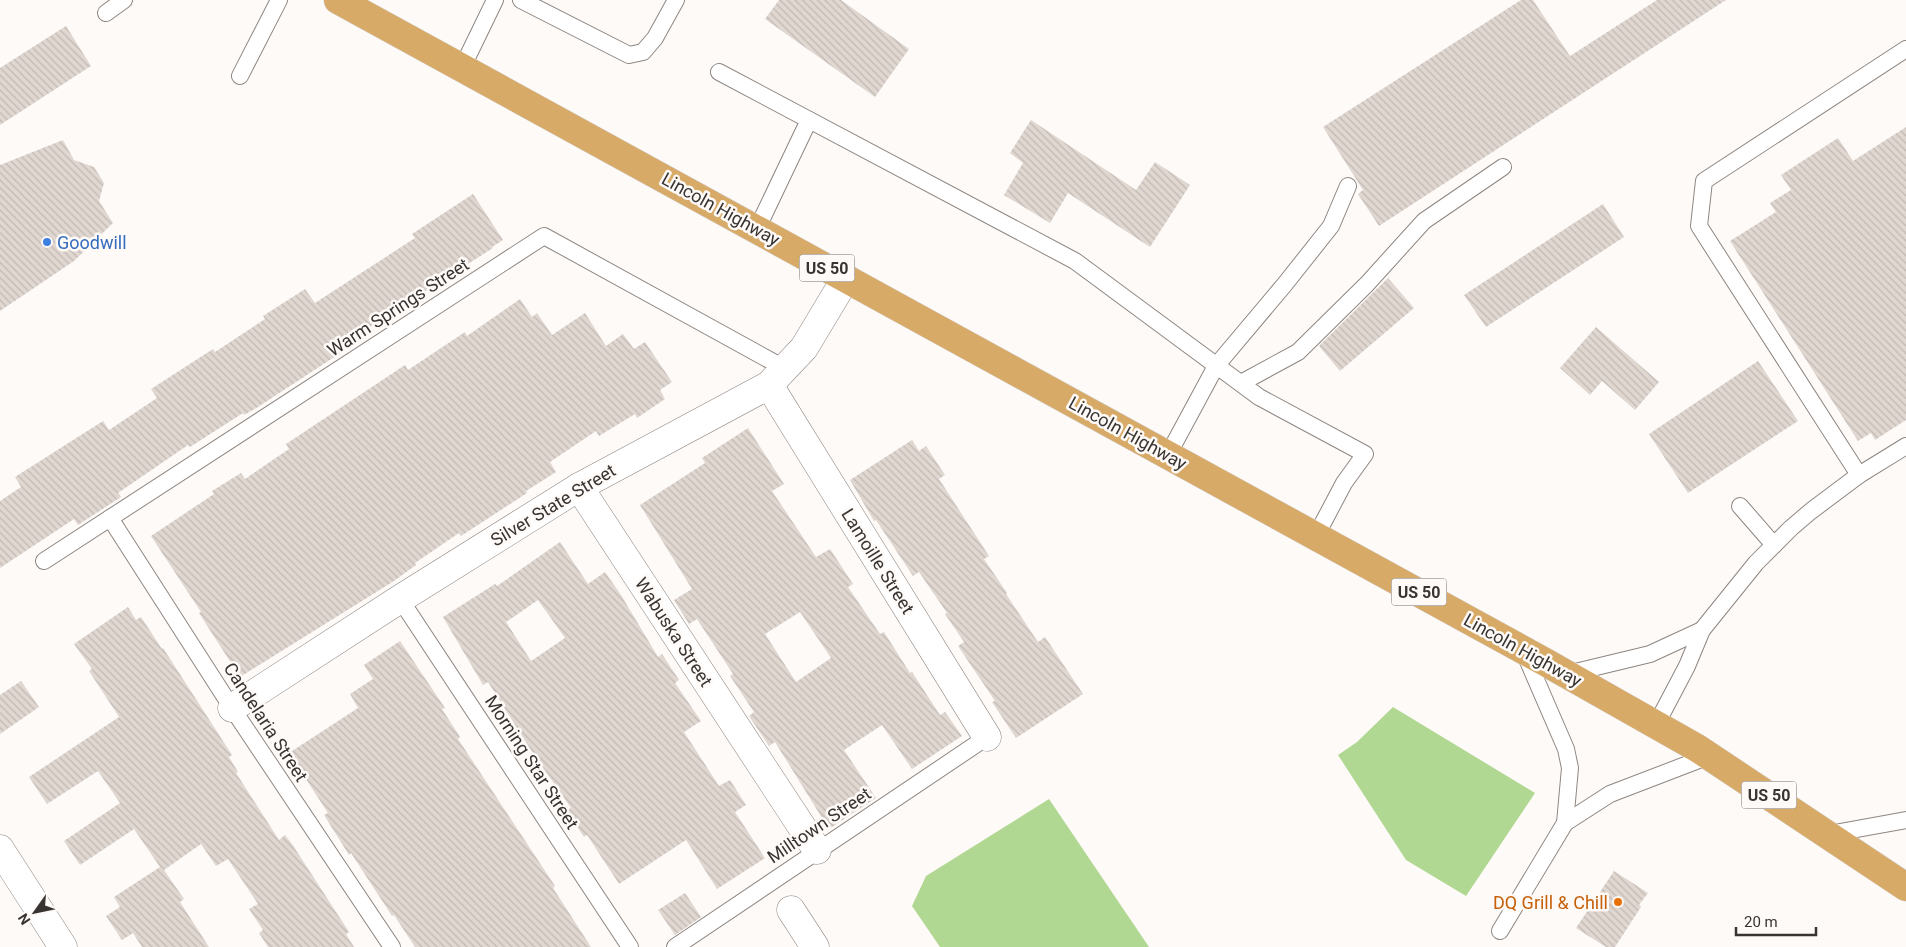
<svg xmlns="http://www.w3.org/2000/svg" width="1906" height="947" viewBox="0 0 1906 947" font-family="Roboto,sans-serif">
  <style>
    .grass { fill: #b1d892 }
    .building { fill: url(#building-back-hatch); fill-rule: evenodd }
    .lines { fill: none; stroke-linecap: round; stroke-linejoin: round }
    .lane-casing { stroke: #8e8680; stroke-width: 18 }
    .street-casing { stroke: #8e8680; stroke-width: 29 }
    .highway-casing { stroke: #d7d6d6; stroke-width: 29 }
    .lane { stroke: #fff; stroke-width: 16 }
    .street { stroke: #fff; stroke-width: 28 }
    .highway { stroke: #d8aa68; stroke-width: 28 }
    .shop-dot { fill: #3f7fe0; stroke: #fefaf8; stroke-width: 2 }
    .food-dot { fill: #e8710a; stroke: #fefaf8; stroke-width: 2 }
    .labels { text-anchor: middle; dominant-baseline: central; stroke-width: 5; stroke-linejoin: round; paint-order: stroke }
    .shield { fill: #fefaf8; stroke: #736f6d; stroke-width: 1 }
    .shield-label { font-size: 16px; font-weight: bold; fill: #383432 }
    .street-label { font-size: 18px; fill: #383432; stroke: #fefaf8 }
    .shop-label { font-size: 18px; fill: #366cbe; stroke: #fefaf8; text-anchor: start }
    .food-label { font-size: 18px; fill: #c56008; stroke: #fefaf8; text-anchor: end }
  </style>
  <defs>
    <pattern id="building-back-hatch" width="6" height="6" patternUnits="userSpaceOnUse" patternTransform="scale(1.25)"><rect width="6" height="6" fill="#e0d7d1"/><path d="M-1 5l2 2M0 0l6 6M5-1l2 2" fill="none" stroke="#c1b9b4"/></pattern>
  </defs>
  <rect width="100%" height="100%" fill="#fefaf8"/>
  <!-- grass -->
  <g class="grass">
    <polygon points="1393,707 1535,793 1466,896 1406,860 1338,755 1357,742"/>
    <polygon points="1049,799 1149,947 940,947 912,906 926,876"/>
  </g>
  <!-- building -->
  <g class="building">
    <polygon points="779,0 841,0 909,49 875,97 765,19"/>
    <polygon points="1521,0 1533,0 1570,56 1657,0 1726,0 1379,226 1358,194 1363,190 1323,127"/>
    <polygon points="66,26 91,66 0,125 0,68"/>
    <polygon points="1031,120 1136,190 1155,162 1190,185 1150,247 1068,193 1050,223 1004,195 1023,163 1010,153"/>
    <polygon points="1906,127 1906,420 1875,440 1871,433 1858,441 1730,241 1776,212 1770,203 1791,190 1781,175 1838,138 1853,161"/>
    <polygon points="63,140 74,160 94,167 104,183 99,201 113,223 74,261 0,311 0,165"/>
    <polygon points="473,194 503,240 492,247 493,248 383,318 340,348 342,352 258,407 244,415 243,413 190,447 188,445 118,493 121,497 78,525 74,519 0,568 0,501 21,487 15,477 103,421 109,430 157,398 151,389 213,349 215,352 265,319 263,316 305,289 315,303 415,238 412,234"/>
    <polygon points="1603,204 1624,237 1486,327 1464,295"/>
    <polygon points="1388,278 1414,308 1340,371 1319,346"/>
    <polygon points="520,299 532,317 537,313 552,335 585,313 606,346 623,334 634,349 645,342 672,382 660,390 665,399 637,418 635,414 599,436 596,431 550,462 556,472 526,491 527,493 461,536 459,533 415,563 416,565 394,581 240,677 199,613 201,612 151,536 214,494 212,491 241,473 245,479 289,449 286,444 405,365 408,370 465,332 467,336"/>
    <polygon points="1596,327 1659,382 1635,410 1602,381 1590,395 1560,368"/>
    <polygon points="1758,361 1798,421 1688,493 1649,434"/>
    <path d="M748,428l36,56 -12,7 44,66 14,-8 23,35 -5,3 32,47 4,-2 26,41 2,-1 28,43 5,-3 17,24 -50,33 -30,-44 -38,25 32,48 -47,31 -54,-87 -6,4 -20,-30 5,-4 -24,-36 3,-2 -36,-55 -8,5 -15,-24 18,-11 -52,-84 65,-42 -3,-5zM800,612l31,46 -35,24 -31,-48z"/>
    <polygon points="912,440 919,451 926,446 945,475 939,479 989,556 984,559 1007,593 1006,594 1038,642 1045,637 1083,694 1016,738 992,702 995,701 958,646 964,642 945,614 947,613 919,572 913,576 876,520 874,521 850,480"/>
    <path d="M560,542l28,42 17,-12 16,23 37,62 4,-3 17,26 -4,3 26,38 -17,11 35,54 11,-6 16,25 -11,7 30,46 -48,31 -31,-49 -67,44 -32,-49 -3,2 -18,-27 5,-2 -39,-56 -44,-70 -5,3 -40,-68 52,-33 2,2zM538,600l27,38 -34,23 -25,-39z"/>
    <polygon points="128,607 136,620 141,617 162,649 163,648 232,755 229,757 238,772 236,773 279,840 285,835 292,844 349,932 346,934 354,947 268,947 259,933 263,930 249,909 258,904 228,859 216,866 201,844 164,870 184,899 180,902 209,947 142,947 133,933 122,940 106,916 120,907 114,897 160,867 134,829 80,865 64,841 120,803 98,771 47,804 29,777 119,717 89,671 92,669 74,644"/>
    <polygon points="400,641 445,708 442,709 460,737 458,739 555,886 553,888 591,947 415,947 394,915 392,916 351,853 349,855 324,815 328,813 289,753 358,708 350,694 373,679 364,665"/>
    <polygon points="21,681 39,707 0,734 0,695"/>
    <polygon points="1614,871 1648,893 1639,905 1641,907 1615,947 1606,947 1576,928"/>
    <polygon points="685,893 701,917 675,935 658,910"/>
  </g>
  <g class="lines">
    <defs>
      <g id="lane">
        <polyline points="521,0 629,55 643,52 655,38 676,0"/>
        <polyline points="106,13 124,0"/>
        <polyline points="462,68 495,0"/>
        <polyline points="719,72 1075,261 1259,397 1365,454 1344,483 1316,536"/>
        <polyline points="240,76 279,0"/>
        <polyline points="757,229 809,120"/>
        <polyline points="1241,383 1298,352 1367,284 1424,221 1503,167"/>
        <polyline points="1168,455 1216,366 1285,284 1331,226 1348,186"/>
        <polyline points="1859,475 1699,226 1704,181 1906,49"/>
        <polyline points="1740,506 1774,545"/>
        <polyline points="110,518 232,708 392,947"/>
        <polyline points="44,561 544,236 784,368"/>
        <polyline points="400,599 630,947"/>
        <polyline points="1524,652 1566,749 1570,768 1565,823"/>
        <polyline points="1567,674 1650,654 1702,630"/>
        <polyline points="1656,725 1687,666 1702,630 1756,563 1791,528 1811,511 1859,475 1906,446"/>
        <polyline points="1829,834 1906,820"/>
        <polyline points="1500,931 1565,823 1610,794 1709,756"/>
        <polyline points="675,947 987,737"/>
      </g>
      <g id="street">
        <polyline points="769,385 987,737"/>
        <polyline points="579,487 817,850"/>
        <polyline points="232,708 400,599 579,487 769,385 804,348 846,278"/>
        <polyline points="0,849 63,947"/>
        <polyline points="791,910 815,947"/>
      </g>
      <polyline id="highway" points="338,0 1545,662 1697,748 1906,887"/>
    </defs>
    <!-- lane casing -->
    <use href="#lane" class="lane-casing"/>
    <!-- street casing -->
    <use href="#street" class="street-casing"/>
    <!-- highway casing -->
    <use href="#highway" class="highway-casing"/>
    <!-- lane -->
    <use href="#lane" class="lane"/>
    <!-- street -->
    <use href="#street" class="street"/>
    <!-- highway -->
    <use href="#highway" class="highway"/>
  </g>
  <!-- markers -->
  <circle class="shop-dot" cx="47" cy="242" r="5"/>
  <circle class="food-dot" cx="1618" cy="902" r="5"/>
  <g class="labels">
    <!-- shield labels -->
    <g class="shield">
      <rect x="799.5" y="254.5" width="55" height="27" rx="4"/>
      <rect x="1391.5" y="578.5" width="55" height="27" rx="4"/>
      <rect x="1741.5" y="781.5" width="55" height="27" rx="4"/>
    </g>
    <g class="shield-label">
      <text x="827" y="268">US 50</text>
      <text x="1419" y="592">US 50</text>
      <text x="1769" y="795">US 50</text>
    </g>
    <!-- street labels -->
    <g class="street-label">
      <text transform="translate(721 209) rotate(29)">Lincoln Highway</text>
      <text transform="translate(398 307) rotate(-33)">Warm Springs Street</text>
      <text transform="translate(1128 433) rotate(29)">Lincoln Highway</text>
      <text transform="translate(553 505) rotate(-31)">Silver State Street</text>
      <text transform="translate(878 561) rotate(58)">Lamoille Street</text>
      <text transform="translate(674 632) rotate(57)">Wabuska Street</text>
      <text transform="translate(1523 650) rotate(29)">Lincoln Highway</text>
      <text transform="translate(266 722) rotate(57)">Candelaria Street</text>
      <text transform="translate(532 762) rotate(57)">Morning Star Street</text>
      <text transform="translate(819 825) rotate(-34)">Milltown Street</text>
    </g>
    <!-- shop labels -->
    <g class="shop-label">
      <text x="57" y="242">Goodwill</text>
    </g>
    <!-- food labels -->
    <g class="food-label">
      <text x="1608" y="902">DQ Grill &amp; Chill</text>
    </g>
  </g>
  <!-- north arrow -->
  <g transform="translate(35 912) rotate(237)" stroke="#fefaf8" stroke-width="4" paint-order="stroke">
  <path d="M0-4L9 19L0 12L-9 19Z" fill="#383432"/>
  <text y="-8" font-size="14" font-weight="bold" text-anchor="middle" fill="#383432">N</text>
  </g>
  <!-- scale -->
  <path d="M1736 927v8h80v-8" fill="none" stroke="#383432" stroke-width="2.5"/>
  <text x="1744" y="927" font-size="15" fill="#383432" stroke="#fefaf8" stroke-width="4" paint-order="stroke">20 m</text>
</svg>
